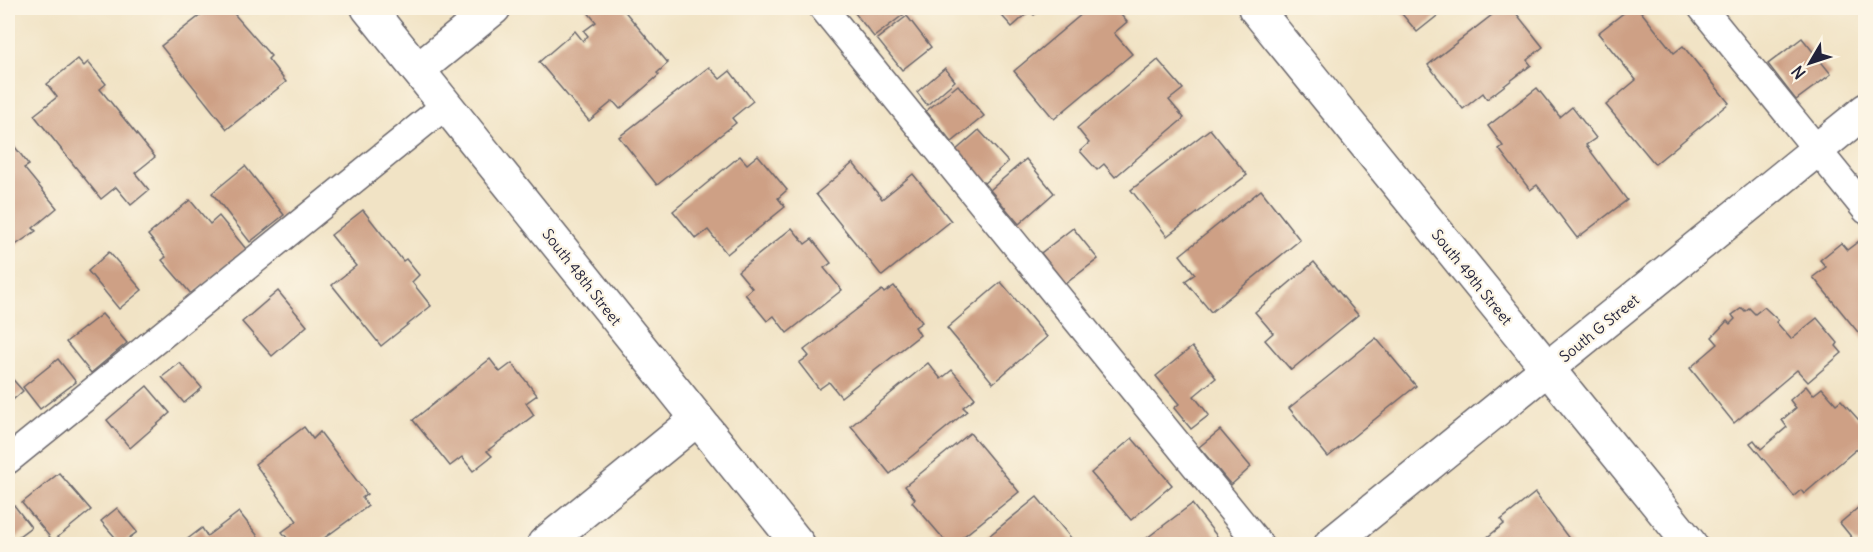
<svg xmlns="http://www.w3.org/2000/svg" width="1873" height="552" viewBox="0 0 1873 552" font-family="Delius,sans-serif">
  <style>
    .building { fill: #cea085 }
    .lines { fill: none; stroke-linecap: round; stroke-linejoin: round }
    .service-casing { stroke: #6a666b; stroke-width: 30 }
    .minor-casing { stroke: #6a666b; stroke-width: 36 }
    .secondary-casing { stroke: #6a666b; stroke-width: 36 }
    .service { stroke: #fff; stroke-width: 27 }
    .minor { stroke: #fff; stroke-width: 33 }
    .secondary { stroke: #fff; stroke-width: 33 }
    .labels { text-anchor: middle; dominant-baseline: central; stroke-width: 4.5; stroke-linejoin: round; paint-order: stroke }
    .street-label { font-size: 15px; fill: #22223b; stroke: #fcf5e5 }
  </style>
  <rect width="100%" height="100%" fill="#fcf5e5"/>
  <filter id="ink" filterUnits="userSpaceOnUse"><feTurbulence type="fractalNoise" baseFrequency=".0167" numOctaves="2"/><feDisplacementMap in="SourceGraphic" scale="12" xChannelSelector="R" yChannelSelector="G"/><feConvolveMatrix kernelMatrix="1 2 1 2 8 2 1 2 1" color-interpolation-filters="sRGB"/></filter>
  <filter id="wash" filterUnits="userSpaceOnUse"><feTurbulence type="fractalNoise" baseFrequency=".008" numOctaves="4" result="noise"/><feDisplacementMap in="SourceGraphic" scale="24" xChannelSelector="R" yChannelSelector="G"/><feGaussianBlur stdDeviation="1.35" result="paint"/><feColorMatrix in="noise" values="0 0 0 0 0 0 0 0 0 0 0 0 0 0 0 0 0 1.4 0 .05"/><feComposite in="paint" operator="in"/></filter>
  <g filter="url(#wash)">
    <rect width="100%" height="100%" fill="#f1e3c5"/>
    <g id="blocks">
      <!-- building -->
      <g class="building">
        <polygon points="210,8 229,8 271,56 268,59 286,82 227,129 161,46"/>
        <polygon points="589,8 622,8 668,63 657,73 659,75 620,109 613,101 589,121 539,62 575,31 583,41 588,36 584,31 596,22 586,10"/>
        <polygon points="851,8 912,8 874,37"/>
        <polygon points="995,8 1043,8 1034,15 1030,11 1012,27"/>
        <polygon points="1089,8 1115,8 1127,22 1114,33 1132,54 1054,119 1014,71"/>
        <polygon points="1397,8 1447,8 1417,32"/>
        <polygon points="1501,8 1512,8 1543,47 1527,60 1531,65 1487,99 1483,93 1463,109 1428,65"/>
        <polygon points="1630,8 1638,8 1674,53 1683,46 1729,103 1655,164 1606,105 1636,80 1598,33"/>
        <polygon points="907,16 931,47 902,70 877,39"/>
        <polygon points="1802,38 1831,74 1796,100 1768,64"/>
        <polygon points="78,59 84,66 88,62 106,84 100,89 155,157 135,173 149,190 131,205 116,187 101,199 34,115 57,97 47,84"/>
        <polygon points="1158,60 1183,89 1169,100 1184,118 1115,177 1104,164 1097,170 1080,151 1089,143 1077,128"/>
        <polygon points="709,67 720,79 730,71 753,101 732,118 736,123 657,185 619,137"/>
        <polygon points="945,68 955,81 927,105 917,92"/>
        <polygon points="958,85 984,116 952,142 926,111"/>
        <polygon points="1537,88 1560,117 1572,107 1596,138 1586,145 1627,200 1577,238 1537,185 1530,190 1499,149 1503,146 1488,126"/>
        <polygon points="1210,129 1247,175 1167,236 1131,190"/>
        <polygon points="979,130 1008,162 983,184 954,152"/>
        <polygon points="8,138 29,165 24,168 57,208 33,228 36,231 8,250"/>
        <polygon points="758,155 787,190 778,198 785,207 727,254 708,230 696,239 673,211 740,156 747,164"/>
        <polygon points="1026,159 1054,193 1019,224 990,190"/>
        <polygon points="853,163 882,199 913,174 951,221 882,276 816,194"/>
        <polygon points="245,166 284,215 250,242 212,193"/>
        <polygon points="1261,190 1300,240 1211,312 1185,281 1195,274 1180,255"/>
        <polygon points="190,200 210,224 219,216 246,249 192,295 162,260 166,257 148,235"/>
        <polygon points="363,210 403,261 406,259 419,275 412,282 431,306 381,346 332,285 356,266 331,235"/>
        <polygon points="792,228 805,244 812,239 831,263 824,268 842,290 787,333 774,316 767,321 745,294 752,288 738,271"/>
        <polygon points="1073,228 1098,259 1065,284 1041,253"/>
        <polygon points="1859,241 1866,249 1866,342 1813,277 1826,267 1820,260 1841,243 1847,250"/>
        <polygon points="109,252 142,290 119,309 88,271"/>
        <polygon points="1314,262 1358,315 1291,370 1265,340 1273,333 1255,312"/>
        <polygon points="1001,282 1047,337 993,383 947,328"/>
        <polygon points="894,286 922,322 915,327 920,335 841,397 829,382 819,389 799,363 809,356 804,350 882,290 884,293"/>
        <polygon points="278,291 307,326 272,356 242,322"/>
        <polygon points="1764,307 1778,320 1776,322 1791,339 1817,318 1838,343 1836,346 1842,353 1808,382 1797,370 1734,423 1690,368 1718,344 1712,337 1727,321 1730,324 1735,319 1732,315 1742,308 1745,311 1749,308 1755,314"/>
        <polygon points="102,314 127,343 91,373 66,342"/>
        <polygon points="1376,338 1416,386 1328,457 1289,408"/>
        <polygon points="1192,347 1216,378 1194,396 1209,415 1191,429 1174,408 1179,404 1156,376"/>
        <polygon points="58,359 76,382 40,409 23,387"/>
        <polygon points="490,359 500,372 512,363 537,395 526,403 534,415 487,451 492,456 473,471 462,457 450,466 413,420"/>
        <polygon points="180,363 202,388 184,403 162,377"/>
        <polygon points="928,363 941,379 952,370 975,398 963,407 967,411 890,474 851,426"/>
        <polygon points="8,374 23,391 8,404"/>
        <polygon points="147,386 170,413 130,448 107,420"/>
        <polygon points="1806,386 1813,395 1822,388 1836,404 1841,400 1866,428 1866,441 1804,494 1801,490 1794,496 1750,443 1754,440 1761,449 1787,427 1782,420 1796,408 1790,400"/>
        <polygon points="304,427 313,439 320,432 367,494 362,498 368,506 316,544 292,544 282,532 297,521 255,464"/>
        <polygon points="1220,430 1251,467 1231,485 1199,447"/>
        <polygon points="970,433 1019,492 954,544 948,544 912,502 915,499 905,486"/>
        <polygon points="1132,438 1172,485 1131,520 1091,473"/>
        <polygon points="59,473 91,510 53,541 22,503"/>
        <polygon points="1535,493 1573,544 1483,544 1481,542 1504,524 1501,520"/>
        <polygon points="1037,497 1076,544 979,544"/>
        <polygon points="10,500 31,527 8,544 8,501"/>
        <polygon points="1866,501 1866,544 1857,544 1840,523"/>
        <polygon points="1192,504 1223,544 1139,544"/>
        <polygon points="117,508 137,532 121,544 101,521"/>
        <polygon points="239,512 264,544 181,544 202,528 207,536"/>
      </g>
    </g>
  </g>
  <g filter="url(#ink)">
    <use href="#blocks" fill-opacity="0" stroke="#6a666b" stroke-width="1.5"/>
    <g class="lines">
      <defs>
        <g id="service">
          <polyline points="823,8 1259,544"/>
          <polyline points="1702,8 1866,210"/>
          <polyline points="8,460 446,105"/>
        </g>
        <g id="minor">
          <polyline points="1255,8 1690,544"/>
          <polyline points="418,70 494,8"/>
          <polyline points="544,544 696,420"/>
          <polyline points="1331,544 1866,110"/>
        </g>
        <polyline id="secondary" points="368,8 798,544"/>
      </defs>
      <!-- service casing -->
      <use href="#service" class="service-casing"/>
      <!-- minor casing -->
      <use href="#minor" class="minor-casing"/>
      <!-- secondary casing -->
      <use href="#secondary" class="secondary-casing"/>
      <!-- service -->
      <use href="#service" class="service"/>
      <!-- minor -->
      <use href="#minor" class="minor"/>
      <!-- secondary -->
      <use href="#secondary" class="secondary"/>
    </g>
  </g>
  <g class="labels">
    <!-- street labels -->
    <g class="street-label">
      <text transform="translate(582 277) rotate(52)">South 48th Street</text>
      <text transform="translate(1472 277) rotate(51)">South 49th Street</text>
      <text transform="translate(1599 328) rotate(-39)">South G Street</text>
    </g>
  </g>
  <!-- margin -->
  <rect width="1873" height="552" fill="none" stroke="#fcf5e5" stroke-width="30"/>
  <!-- north arrow -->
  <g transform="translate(1810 63) rotate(231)" stroke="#fcf5e5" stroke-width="4.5" paint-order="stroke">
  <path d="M0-4.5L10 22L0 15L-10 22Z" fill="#22223b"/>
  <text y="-9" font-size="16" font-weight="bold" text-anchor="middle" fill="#22223b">N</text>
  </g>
</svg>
